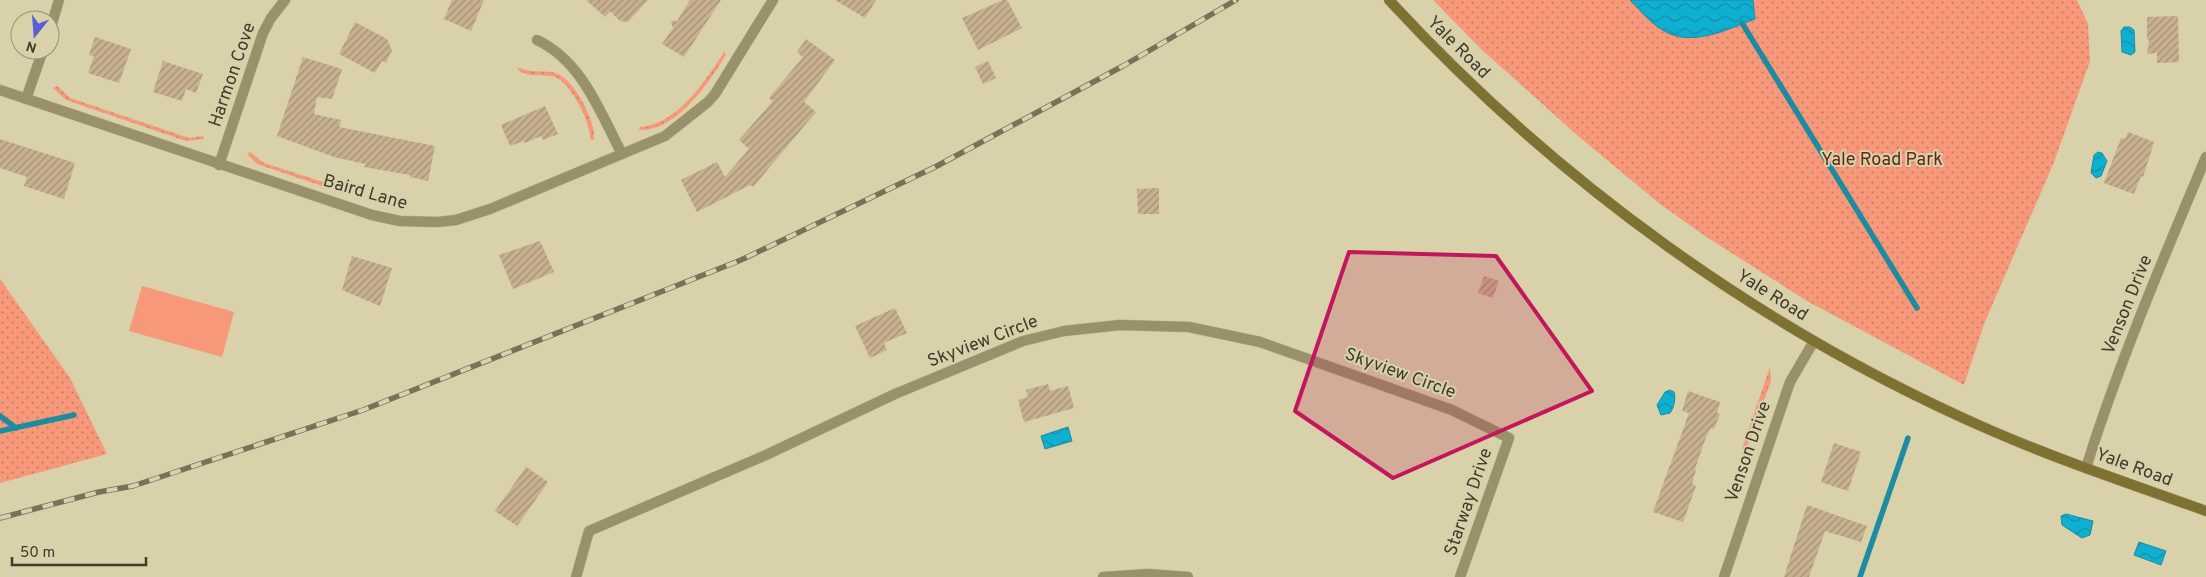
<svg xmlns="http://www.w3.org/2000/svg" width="2206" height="577" viewBox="0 0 2206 577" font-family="Overpass,sans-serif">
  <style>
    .grass { fill: url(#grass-dots) }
    .pitch { fill: #f69879 }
    .water { fill: url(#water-waves); stroke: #1d8ca0 }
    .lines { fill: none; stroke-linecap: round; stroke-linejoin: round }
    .stream { stroke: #1d8ca0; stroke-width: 5.5 }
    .building { fill: url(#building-hatch) }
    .minor-casing { stroke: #b6b08e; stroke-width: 11 }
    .secondary-casing { stroke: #b6b08e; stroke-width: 11 }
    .minor { stroke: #989169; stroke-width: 10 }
    .secondary { stroke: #7e7233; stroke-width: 10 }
    .rail-casing { stroke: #77725a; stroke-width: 5.5 }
    .rail { stroke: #d8d1a9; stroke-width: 4; stroke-dasharray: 11; stroke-linecap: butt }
    .marked { fill: #c2185b; fill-opacity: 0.2; stroke: #c2185b; stroke-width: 4; stroke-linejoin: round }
    .labels { text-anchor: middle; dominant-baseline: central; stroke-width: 4; stroke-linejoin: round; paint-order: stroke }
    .street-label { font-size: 18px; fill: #3f3c2c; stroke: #d8d1a9 }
    .park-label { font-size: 18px; fill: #632813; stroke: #d8d1a9 }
  </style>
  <defs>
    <pattern id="grass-dots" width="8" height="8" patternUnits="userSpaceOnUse" patternTransform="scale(1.25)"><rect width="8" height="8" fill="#f69879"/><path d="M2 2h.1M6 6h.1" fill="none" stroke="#c97d63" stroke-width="1.8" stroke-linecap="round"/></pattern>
    <pattern id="water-waves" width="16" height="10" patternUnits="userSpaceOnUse" patternTransform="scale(1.25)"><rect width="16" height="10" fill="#0fafd1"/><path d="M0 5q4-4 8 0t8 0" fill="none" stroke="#1090aa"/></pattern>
    <pattern id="building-hatch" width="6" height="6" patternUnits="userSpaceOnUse" patternTransform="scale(1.25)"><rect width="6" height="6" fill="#c7b18e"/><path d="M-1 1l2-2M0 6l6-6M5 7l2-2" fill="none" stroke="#a39174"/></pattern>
  </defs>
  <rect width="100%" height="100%" fill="#d8d1a9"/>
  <!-- grass -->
  <g class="grass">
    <polygon points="1433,0 2077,0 2088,24 2090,61 2054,162 1984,324 1964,385 1807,301 1705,236 1660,204 1577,135 1481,49"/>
    <path d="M724,52l2,2c-16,28 -50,78 -87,76l1,-3c37,-2 66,-47 84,-75z"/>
    <path d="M520,68c13,6 26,1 38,6 17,7 39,50 36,66l-4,-1c2,-15 -20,-57 -35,-62 -14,-4 -26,2 -38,-8z"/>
    <polygon points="57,86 70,98 189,138 203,136 204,139 186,141 66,100 53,88"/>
    <polygon points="250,152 264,163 329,184 328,188 257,164 247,154"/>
    <polygon points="0,279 70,378 107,454 0,483"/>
    <polygon points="1770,367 1771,381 1746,450 1742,449"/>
  </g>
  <!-- pitch -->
  <polygon class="pitch" points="142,286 234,312 222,357 129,331"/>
  <!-- water -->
  <g class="water">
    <path d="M1630,0h123l2,19c-30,11 -67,31 -97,8 -10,-7 -19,-18 -28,-27z"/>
    <polygon points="2124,27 2130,27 2134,30 2135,52 2131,55 2122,52 2121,31"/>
    <polygon points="2098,152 2102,153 2107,161 2101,176 2096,178 2091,173 2094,155"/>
    <path d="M1670,390l4,2c2,6 0,16 -4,21l-9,2 -4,-10 8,-13z"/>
    <polygon points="1068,427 1072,441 1045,449 1041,436"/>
    <polygon points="2066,514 2093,521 2090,535 2082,538 2062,525 2061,516"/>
    <polygon points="2139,542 2166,551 2161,565 2134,555"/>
  </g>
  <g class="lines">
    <!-- stream -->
    <g class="stream">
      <polyline points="1742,23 1917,308"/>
      <polyline points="0,416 16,428"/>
      <polyline points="0,431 74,415"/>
      <polyline points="1860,577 1908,438"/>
    </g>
  </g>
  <!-- building -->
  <g class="building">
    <polygon points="452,0 484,0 471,31 444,19"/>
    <polygon points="586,0 648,0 628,22 620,21 610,11 605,17"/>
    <polygon points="690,0 721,0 684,57 662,44 673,28 671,21 677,21"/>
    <polygon points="835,0 876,0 865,18"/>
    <polygon points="1003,0 1007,0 1022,28 978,50 962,18"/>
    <polygon points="2178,16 2179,62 2157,63 2157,53 2147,54 2149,40 2147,39 2147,17"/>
    <polygon points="355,22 387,39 392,50 386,63 382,61 375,73 339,54"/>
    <polygon points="95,37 131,49 119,83 88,73 94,56 89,55"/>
    <polygon points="806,39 835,60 804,102 816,112 753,187 750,185 697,212 681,180 717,162 725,177 749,149 739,140 773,101 769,98 803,57 797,52"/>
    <polygon points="303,57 342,69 332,99 317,97 314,114 341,120 339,127 435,146 428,181 410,177 410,175 364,167 365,164 334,157 277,136"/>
    <polygon points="163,61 203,74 196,93 186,89 182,101 153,92"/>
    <polygon points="988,61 996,78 983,84 975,67"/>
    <polygon points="545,106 558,134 543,140 541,136 525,143 524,141 510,146 501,125"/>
    <polygon points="2128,132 2154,142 2143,177 2141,176 2134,194 2104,183 2121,138 2125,139"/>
    <polygon points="0,139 75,163 64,199 24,186 27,177 0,168"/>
    <polygon points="1159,188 1159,214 1138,214 1137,189"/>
    <polygon points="540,241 554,272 513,289 499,255"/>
    <polygon points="352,256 392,268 380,306 342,290"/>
    <polygon points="1484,276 1499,281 1493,298 1478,293"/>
    <polygon points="895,308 907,333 884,343 887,350 870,358 855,326"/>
    <polygon points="1048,384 1050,391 1068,386 1074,408 1024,422 1018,400 1028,397 1026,390"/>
    <polygon points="1688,391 1720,402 1717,413 1720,414 1714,429 1711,428 1706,437 1695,469 1696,470 1692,484 1696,486 1683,522 1653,512 1689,413 1682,411"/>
    <polygon points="1834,443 1861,452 1848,491 1821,482"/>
    <polygon points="526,467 548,482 517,526 495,511"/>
    <polygon points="1807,505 1867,526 1861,542 1825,531 1809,577 1784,577"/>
  </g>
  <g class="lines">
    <defs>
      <g id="minor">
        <polyline points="50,30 59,0"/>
        <path d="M537,40c45,21 63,72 85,114"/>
        <polyline points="0,90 372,215 400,221 438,222 456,220 490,209 665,136 708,102 715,94 773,0"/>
        <polyline points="26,99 43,50"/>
        <polyline points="219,165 263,33 271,18 285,0"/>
        <path d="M2086,468c33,-106 77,-209 120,-311"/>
        <polyline points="576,577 589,531 766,455 895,394 1023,341 1064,331 1120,325 1189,327 1260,342 1452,410 1509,438 1460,577"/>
        <polyline points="1103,577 1148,574 1188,577"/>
        <polyline points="1724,577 1790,382 1814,341"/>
      </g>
      <path id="secondary" d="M1389,0c168,182 374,331 601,430 71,31 144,55 216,81"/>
    </defs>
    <!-- minor casing -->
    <use href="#minor" class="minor-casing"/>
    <!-- secondary casing -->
    <use href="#secondary" class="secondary-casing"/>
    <!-- minor -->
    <use href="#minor" class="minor"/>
    <!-- secondary -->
    <use href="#secondary" class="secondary"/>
    <defs>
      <polyline id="rail" points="0,518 99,492 133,486 363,410 741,260 937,166 1123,66 1236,0"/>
    </defs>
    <!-- rail casing -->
    <use href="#rail" class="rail-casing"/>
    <!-- rail -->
    <use href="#rail" class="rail"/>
  </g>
  <!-- marked area -->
  <path class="marked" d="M1349,252l147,4 96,135 -199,87 -98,-67z"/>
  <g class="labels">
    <!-- street labels -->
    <g class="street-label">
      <text transform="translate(1458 48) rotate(45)">Yale Road</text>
      <text transform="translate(233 75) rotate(-71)">Harmon Cove</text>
      <text transform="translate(365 193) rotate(16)">Baird Lane</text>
      <text transform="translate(1772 296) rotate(32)">Yale Road</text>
      <text transform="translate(2128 305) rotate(-68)">Venson Drive</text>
      <text transform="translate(983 342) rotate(-21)">Skyview Circle</text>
      <text transform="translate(1400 374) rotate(20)">Skyview Circle</text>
      <text transform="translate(1749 452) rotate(-71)">Venson Drive</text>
      <text transform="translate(2134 468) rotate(20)">Yale Road</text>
      <text transform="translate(1469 502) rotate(-71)">Starway Drive</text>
    </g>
    <!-- park labels -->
    <g class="park-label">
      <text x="1882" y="160">Yale Road Park</text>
    </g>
  </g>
  <!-- north arrow -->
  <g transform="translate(35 35) rotate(197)"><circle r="24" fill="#d8d1a9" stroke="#9b9577"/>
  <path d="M0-4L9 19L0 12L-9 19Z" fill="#5c5cd4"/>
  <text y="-8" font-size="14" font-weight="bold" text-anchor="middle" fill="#3f3c2c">N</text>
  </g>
  <!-- scale -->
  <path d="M12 557v8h134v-8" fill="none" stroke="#3f3c2c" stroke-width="2.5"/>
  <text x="20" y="557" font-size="15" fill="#3f3c2c" stroke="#d8d1a9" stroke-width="4" paint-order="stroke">50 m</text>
</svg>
